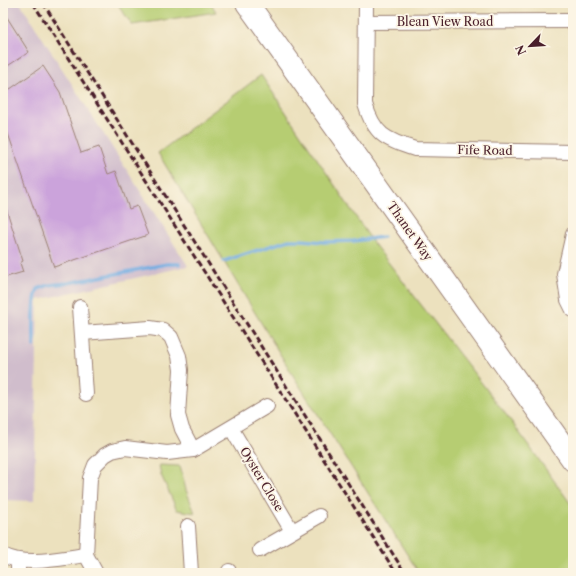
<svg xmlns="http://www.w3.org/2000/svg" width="576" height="576" viewBox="0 0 576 576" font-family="'Libre Caslon Text',serif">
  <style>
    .industrial { fill: #d0bdcc }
    .green { fill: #b6cd72; stroke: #80764e }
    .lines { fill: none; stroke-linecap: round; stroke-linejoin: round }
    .stream { stroke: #72ace2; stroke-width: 3.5 }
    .building { fill: #cba3db }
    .street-casing { stroke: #9b8074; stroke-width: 16 }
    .primary-casing { stroke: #9b8074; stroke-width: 24 }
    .street { stroke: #fff; stroke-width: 14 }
    .primary { stroke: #fff; stroke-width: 22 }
    .rail { stroke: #4a1f2b; stroke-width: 3; stroke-dasharray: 6 3; stroke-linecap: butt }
    .labels { text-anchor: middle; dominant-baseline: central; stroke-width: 3.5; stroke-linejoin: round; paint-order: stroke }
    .street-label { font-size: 12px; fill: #4a1f2b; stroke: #fcf5e5 }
  </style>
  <rect width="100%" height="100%" fill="#fcf5e5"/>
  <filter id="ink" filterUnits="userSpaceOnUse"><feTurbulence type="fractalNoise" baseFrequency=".025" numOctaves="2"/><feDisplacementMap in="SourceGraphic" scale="8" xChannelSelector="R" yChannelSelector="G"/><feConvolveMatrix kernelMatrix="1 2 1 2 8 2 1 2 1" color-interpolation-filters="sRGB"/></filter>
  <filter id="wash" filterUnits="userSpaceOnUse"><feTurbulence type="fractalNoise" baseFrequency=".012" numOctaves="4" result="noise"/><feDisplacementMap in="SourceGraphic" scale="16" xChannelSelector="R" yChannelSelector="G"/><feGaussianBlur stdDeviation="0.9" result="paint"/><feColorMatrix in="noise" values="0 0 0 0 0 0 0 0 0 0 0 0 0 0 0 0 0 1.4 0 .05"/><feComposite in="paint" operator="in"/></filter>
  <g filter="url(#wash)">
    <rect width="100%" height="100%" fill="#ece1be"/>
    <!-- industrial -->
    <polygon class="industrial" points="3,3 20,3 188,266 38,300 34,501 3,500"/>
    <!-- green -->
    <g class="green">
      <polygon points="117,3 211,3 216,12 132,25"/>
      <polygon points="261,75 374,244 511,421 573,507 573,573 419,573 294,377 158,153"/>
      <polygon points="159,465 180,466 186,490 195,513 177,510 161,475"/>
    </g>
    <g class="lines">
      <!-- stream -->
      <g class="stream">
        <polyline points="224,261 289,240 302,240 324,242 354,241 383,237"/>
        <path d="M34,346c0,-13 -2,-46 4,-57l11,-4 19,-2 99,-19h12"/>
      </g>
    </g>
    <g id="blocks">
      <!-- building -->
      <g class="building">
        <polygon points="3,11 29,52 3,69"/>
        <polygon points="43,66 60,92 81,153 99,147 108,174 116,171 129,209 137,206 148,235 54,267 3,119 3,94"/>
        <polygon points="3,205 5,205 23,261 20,263 23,272 3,278"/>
      </g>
    </g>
  </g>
  <g filter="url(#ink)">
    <use href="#blocks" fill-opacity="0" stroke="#9b8074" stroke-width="1"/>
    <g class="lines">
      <defs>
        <g id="street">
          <path d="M366,3l-1,101c9,30 20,36 50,45l158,3"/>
          <polyline points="366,22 573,21"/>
          <polyline points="573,234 564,274 568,300 573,310"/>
          <polyline points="80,307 86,394"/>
          <polyline points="82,333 150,328 163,330 171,337 179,356 181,370 178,415 182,429 193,450"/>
          <polyline points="231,428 292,531"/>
          <polyline points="188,526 191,573"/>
          <polyline points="260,550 319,516"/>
          <path d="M3,555c22,12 58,3 83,0"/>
          <polyline points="86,555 90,478 95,465 105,455 112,451 125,448 167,453 193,450 267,406"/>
          <polyline points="86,555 96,573"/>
          <polyline points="18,561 18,573"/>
          <polyline points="228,573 229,571"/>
        </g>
        <polyline id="primary" points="247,3 573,460"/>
      </defs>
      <!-- street casing -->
      <use href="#street" class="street-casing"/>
      <!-- primary casing -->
      <use href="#primary" class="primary-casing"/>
      <!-- street -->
      <use href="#street" class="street"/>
      <!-- primary -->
      <use href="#primary" class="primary"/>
      <!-- rail -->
      <g class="rail">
        <polyline points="33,3 396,573"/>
        <polyline points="43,3 405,573"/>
      </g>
    </g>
  </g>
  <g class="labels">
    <!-- street labels -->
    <g class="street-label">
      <text x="445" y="21">Blean View Road</text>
      <text transform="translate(485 150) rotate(1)">Fife Road</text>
      <text transform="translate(410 231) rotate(55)">Thanet Way</text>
      <text transform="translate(262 479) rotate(59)">Oyster Close</text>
    </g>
  </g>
  <!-- margin -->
  <rect width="576" height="576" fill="none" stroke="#fcf5e5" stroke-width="16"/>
  <!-- north arrow -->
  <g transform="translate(530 46) rotate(245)" stroke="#fcf5e5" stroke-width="3" paint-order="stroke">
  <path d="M0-3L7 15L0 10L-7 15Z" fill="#4a1f2b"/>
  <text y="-6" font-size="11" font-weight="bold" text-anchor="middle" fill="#4a1f2b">N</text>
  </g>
</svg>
